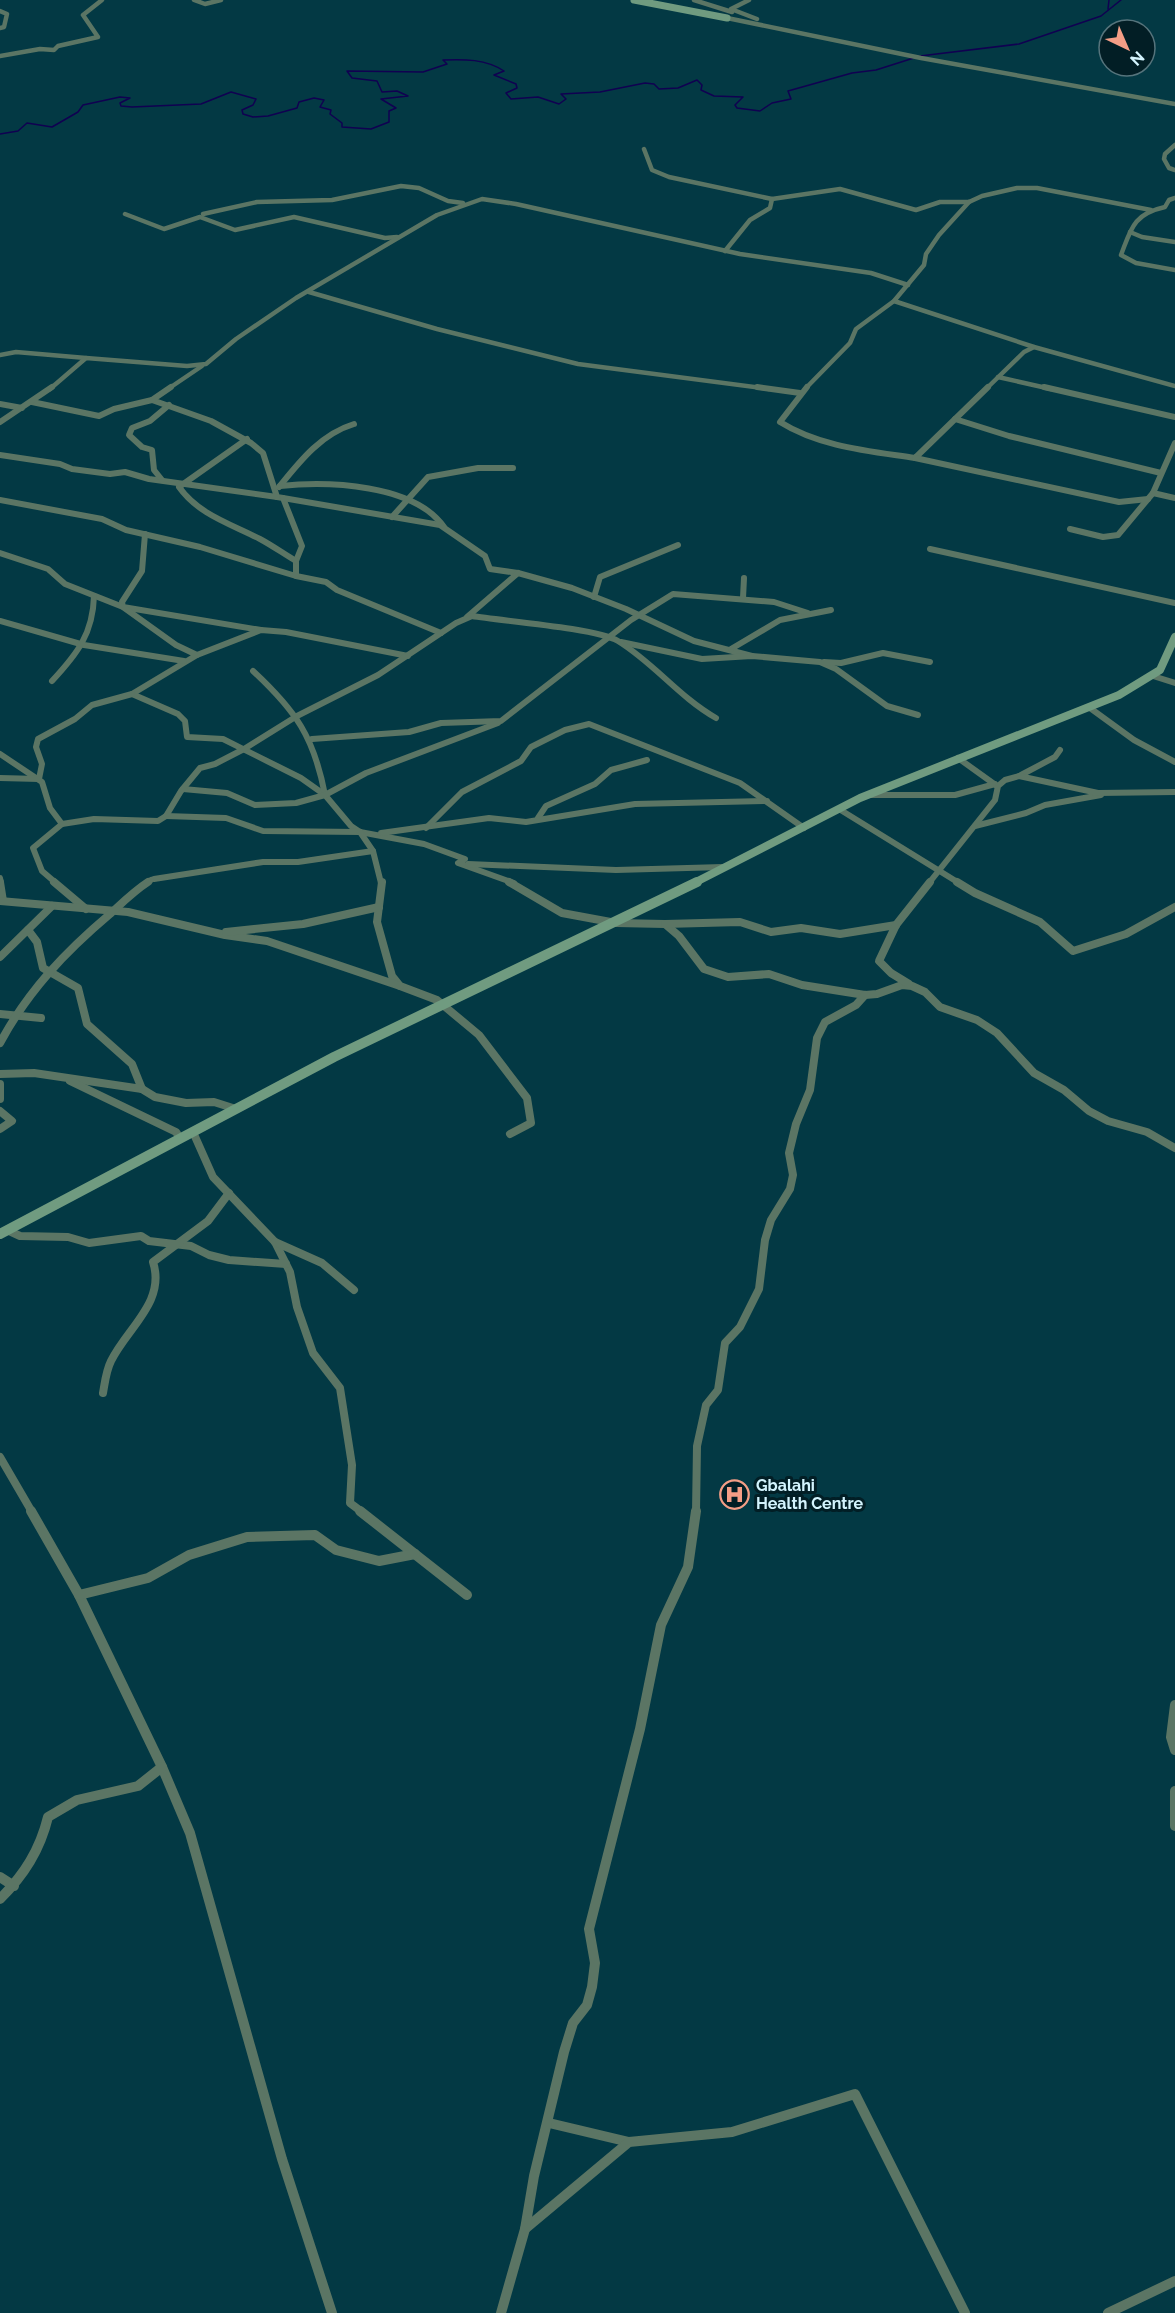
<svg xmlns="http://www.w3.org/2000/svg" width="1175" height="2313" viewBox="0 0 1175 2313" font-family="Raleway,sans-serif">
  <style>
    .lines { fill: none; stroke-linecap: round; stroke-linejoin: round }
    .stream { stroke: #100051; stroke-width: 1.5 }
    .street-far3 { stroke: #5b7564; stroke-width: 4.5 }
    .street-far2 { stroke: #5b7564; stroke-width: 6 }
    .street-far1 { stroke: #5b7564; stroke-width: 8 }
    .street { stroke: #5b7564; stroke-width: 10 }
    .secondary-far2 { stroke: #709b80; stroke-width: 7 }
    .secondary-far1 { stroke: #709b80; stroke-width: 8 }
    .secondary { stroke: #709b80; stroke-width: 10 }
    .labels { text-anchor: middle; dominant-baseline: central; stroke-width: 6; stroke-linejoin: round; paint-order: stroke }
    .poi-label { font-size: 16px; font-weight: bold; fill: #d3f4fe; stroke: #021e25; text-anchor: start }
  </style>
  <rect width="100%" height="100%" fill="#033944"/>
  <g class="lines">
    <!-- stream -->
    <g class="stream">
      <polyline points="1108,9 1109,0"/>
      <path d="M0,134l18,-3 9,-8 25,4 26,-15 5,-7 37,-8 10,1 -10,5 1,3 11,1 69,-3 30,-12 25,7 -3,6 -11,5 1,4 10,3 15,-1 29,-8 2,-6 15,-4 10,2 -4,7 11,3 -1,4 12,9v4l29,2 18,-7v-11l7,-3 -15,-9 27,-3 -11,-5 -15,1 -5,-11 -25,-3 -5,-7 76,1 24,-8 -4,-4c21,-1 43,-1 61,11l-10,4 22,9 1,4 -11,5 5,6 27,-2 21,7 7,-5 -5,-5 39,-2 45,-9 9,1 5,5 19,-1 19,-8 5,5 -1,5 13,6 29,1 -8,8 2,3 23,3 12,-8 19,-4 -3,-8 64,-18 24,-3 44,-14 99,-12 82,-28 20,-16"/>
    </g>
    <!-- street-far3 -->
    <g class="street-far3">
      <polyline points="194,0 205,4 221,0"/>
      <polyline points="694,0 732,12"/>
      <polyline points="749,0 731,9 757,19"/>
      <polyline points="0,11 7,14 4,27 0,28"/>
      <polyline points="727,18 921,58 1175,104"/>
      <polyline points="0,56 40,49 54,50 58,46 98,37 83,15 102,0"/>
      <polyline points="1175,145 1165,154 1164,159 1169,168 1175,170"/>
      <polyline points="644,149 652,170 669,177 772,199 840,189 916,210 940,202 969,202 982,196 1017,188 1037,188 1151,210"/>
      <path d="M1175,198l-6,2 -4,7c-32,7 -34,22 -44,48l15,8 39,7"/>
      <polyline points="125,214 164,229 200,217 235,230 294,217 385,238 397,237"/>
      <polyline points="203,214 257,202 332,200 401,186 419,188 448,201 463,203"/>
      <polyline points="1130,232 1142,237 1175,242"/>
      <polyline points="725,251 750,220 770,208 772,199"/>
      <polyline points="309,292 437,329 578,364 769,389"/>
      <polyline points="894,301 1034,347 1175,386"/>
      <polyline points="0,355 16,352 86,358"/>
      <polyline points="998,377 1051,389"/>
      <polyline points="50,389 86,358 187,366 206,364 236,339 296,298 437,215 482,199 516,204 740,254 871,273 908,285"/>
      <polyline points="168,389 202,366"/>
      <polyline points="805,389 850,343 856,329 894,301 924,265 926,254 939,235 969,202"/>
      <polyline points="986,389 1024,352 1034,347"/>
    </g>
    <!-- street-far2 -->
    <g class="street-far2">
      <polyline points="757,387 800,393"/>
      <path d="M807,387l-27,35c40,25 89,29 135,36l73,-71"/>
      <polyline points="1044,387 1175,417"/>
      <polyline points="152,400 211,421 251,443 263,453 277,497 283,498 302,546 296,561 296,576 326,582 337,590 441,633"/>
      <polyline points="32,402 99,416 114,409 152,400 171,387"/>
      <polyline points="0,404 22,408"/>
      <polyline points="955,419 1009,436 1161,473"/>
      <polyline points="0,422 52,387"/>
      <path d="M247,439l-68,48c20,28 52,37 81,52 13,7 24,15 36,22"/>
      <polyline points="1175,443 1153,493 1175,498"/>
      <polyline points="0,455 60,464 72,469 110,474 125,472 149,479 277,497"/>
      <polyline points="915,458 1119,502 1148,499"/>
      <polyline points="162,480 154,470 152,450 142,447 129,435 132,428 150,421 169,405"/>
      <path d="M280,486c48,-5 134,-2 164,41"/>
      <path d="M279,487c21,-26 42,-53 75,-63"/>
      <polyline points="283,498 440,525 485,556 490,569 518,573 572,588 626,609 694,641 752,656"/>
      <polyline points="0,500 102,519 126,530 200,547 296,576"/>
      <polyline points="392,517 428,477 478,468 513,468"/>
      <polyline points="1070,529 1103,537 1118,535 1153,493"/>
      <polyline points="145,534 142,571 122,602 123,607 261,630"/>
      <polyline points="930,549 1175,603"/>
      <polyline points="0,553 48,569 65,584 123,607 176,645 197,655 132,694 178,714 185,721 187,737 223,739 301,778 325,795 351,826 360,832 424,844 465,859 458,863 514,883"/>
      <polyline points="594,597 600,577 678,545"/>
      <polyline points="743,598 744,578"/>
      <polyline points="467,617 518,573"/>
      <polyline points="0,621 84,645 184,661"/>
      <polyline points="621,642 702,659 752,656 820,662 836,669 887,706 918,715"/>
      <polyline points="731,649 780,620 831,610"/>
      <polyline points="197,655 261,630 286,632 408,656"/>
      <polyline points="824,662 841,663 883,653 930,662"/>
      <path d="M253,671c43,40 61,66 72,124"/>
      <polyline points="1153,676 1175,683"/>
      <path d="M52,681c25,-27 41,-47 42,-85"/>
      <polyline points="1090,708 1134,740 1175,762"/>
      <polyline points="312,739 409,732 441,723 501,721 631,620 673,594 774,602 808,613"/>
      <polyline points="0,754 42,782 50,808 62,824 33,848 42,871 56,883"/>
      <polyline points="958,758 997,786"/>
      <polyline points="1021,775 1055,757 1060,750"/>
      <polyline points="0,778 39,779 42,764 36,747 38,739 75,719 92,705 132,694"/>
      <polyline points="183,789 227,793 255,805 296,803 325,795 366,773 498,723"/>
      <polyline points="869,795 955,795 995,784"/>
      <polyline points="839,809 959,883"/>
      <polyline points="166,816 226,818 263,831 360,832"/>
      <polyline points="538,818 546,806 595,784 611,770 647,760"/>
      <path d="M62,824l32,-5 64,2 8,-5 15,-25 19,-23 15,-4 29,-15 53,-33 81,-41 78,-52 16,-7c30,5 124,12 146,25 36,22 61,56 98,77"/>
      <polyline points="975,826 1026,813 1045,805 1101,795"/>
      <polyline points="426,828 462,792 521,761 531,747 565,730 589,724 740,783 804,828"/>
      <polyline points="360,832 373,851 381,883"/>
      <polyline points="381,833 489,818 526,822 635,804 767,801"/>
      <polyline points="468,864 616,870 723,867"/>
      <polyline points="0,878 1,883"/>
      <polyline points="154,879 263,862 298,862 373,851"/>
      <polyline points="146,883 151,880"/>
      <polyline points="929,883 995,800 998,786 1005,780 1019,776 1098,793 1175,792"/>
    </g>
    <!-- street-far1 -->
    <g class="street-far1">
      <polyline points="0,882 3,901"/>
      <polyline points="54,882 86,909"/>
      <polyline points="382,882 377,922 392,976 400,986 437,1000 479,1035 527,1098 531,1123 510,1134"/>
      <polyline points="509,882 562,913 616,923 665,924 679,936 704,969 728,977 769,974 802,985 865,995 877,994 902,985 912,986 925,992 940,1007 977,1020 997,1033 1034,1073 1064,1090 1089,1111 1108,1121 1147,1132 1175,1148"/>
      <polyline points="957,882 975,893 1040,922 1073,951 1126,934 1175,907"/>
      <polyline points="0,901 128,912 225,935 267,941 400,986"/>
      <polyline points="665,924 740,922 771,932 801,928 840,934 896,925"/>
      <polyline points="28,930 37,942 43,968 78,988 87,1024 132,1064 142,1089 155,1097 186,1103 214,1102 236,1109"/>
      <polyline points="226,932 303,924 379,907"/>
      <polyline points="0,957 52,906"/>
      <polyline points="909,984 891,973 879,961 896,925 930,882"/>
      <polyline points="0,1014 41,1018"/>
      <path d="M0,1043c28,-52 65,-91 110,-129 12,-11 24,-23 38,-32"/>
      <polyline points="0,1074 34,1073 142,1089"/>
      <polyline points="70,1081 176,1132 180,1138"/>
      <polyline points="0,1084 0,1099"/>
      <polyline points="0,1111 12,1121 0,1129"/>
      <polyline points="193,1132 213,1177 275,1242 290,1272 297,1307 313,1353 340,1388 352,1465 350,1503 362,1512"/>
      <polyline points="7,1230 20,1236 68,1237 89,1243 141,1236 149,1241 191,1246 209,1255 229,1260 286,1264"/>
      <polyline points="275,1242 322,1263 354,1290"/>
      <path d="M103,1393c2,-11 3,-22 8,-32 16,-33 55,-59 42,-99l55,-41 21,-28"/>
      <polyline points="0,1457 32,1512"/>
      <polyline points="696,1512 697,1446 706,1405 718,1390 725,1343 740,1327 759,1289 765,1240 771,1220 790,1189 793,1175 789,1153 796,1124 810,1090 817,1038 825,1022 856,1005 865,995"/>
    </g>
    <!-- street -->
    <g class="street">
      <polyline points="31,1511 79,1595 162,1767 190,1833 282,2159 332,2313"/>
      <polyline points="360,1511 467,1595"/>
      <polyline points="79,1595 148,1578 189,1555 247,1537 315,1535 336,1550 379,1561 415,1554"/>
      <polyline points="1175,1705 1171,1737 1175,1750"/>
      <polyline points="1175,1791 1175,1826"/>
      <polyline points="0,1877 14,1886"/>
      <path d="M0,1899c24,-24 40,-49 48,-82l29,-17 61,-14 24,-19"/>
      <polyline points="549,2123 629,2142"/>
      <polyline points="525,2229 629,2142 732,2132 855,2094 965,2313"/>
      <polyline points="501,2313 525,2229 534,2176 564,2052 573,2023 587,2005 592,1987 595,1963 589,1929 640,1729 661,1625 688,1567 696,1511"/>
      <polyline points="1108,2313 1175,2281"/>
    </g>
    <!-- secondary-far2 -->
    <polyline class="secondary-far2" points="634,0 727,18"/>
    <!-- secondary-far1 -->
    <polyline class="secondary-far1" points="694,883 860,798 1119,695 1160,670 1175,637"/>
    <!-- secondary -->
    <polyline class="secondary" points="0,1234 334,1057 697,882"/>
  </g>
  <!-- icons -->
  <defs>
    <symbol id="hospital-ring" viewBox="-11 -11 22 22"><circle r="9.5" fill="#021e25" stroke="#f49e86" stroke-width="1.5"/><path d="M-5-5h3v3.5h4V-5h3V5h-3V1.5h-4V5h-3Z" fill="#f49e86"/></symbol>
  </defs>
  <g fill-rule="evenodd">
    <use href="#hospital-ring" x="718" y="1478" width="33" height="33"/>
  </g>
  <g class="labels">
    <!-- poi labels -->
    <g class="poi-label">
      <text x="756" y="1485">Gbalahi<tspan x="756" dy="18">Health Centre</tspan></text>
    </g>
  </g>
  <!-- north arrow -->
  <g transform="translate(1127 48) rotate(136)"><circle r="28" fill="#021e25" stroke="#56747c" stroke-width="1.5"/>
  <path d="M0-4.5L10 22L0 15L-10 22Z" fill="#f49e86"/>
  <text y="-9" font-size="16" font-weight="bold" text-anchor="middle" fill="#d3f4fe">N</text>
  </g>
</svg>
